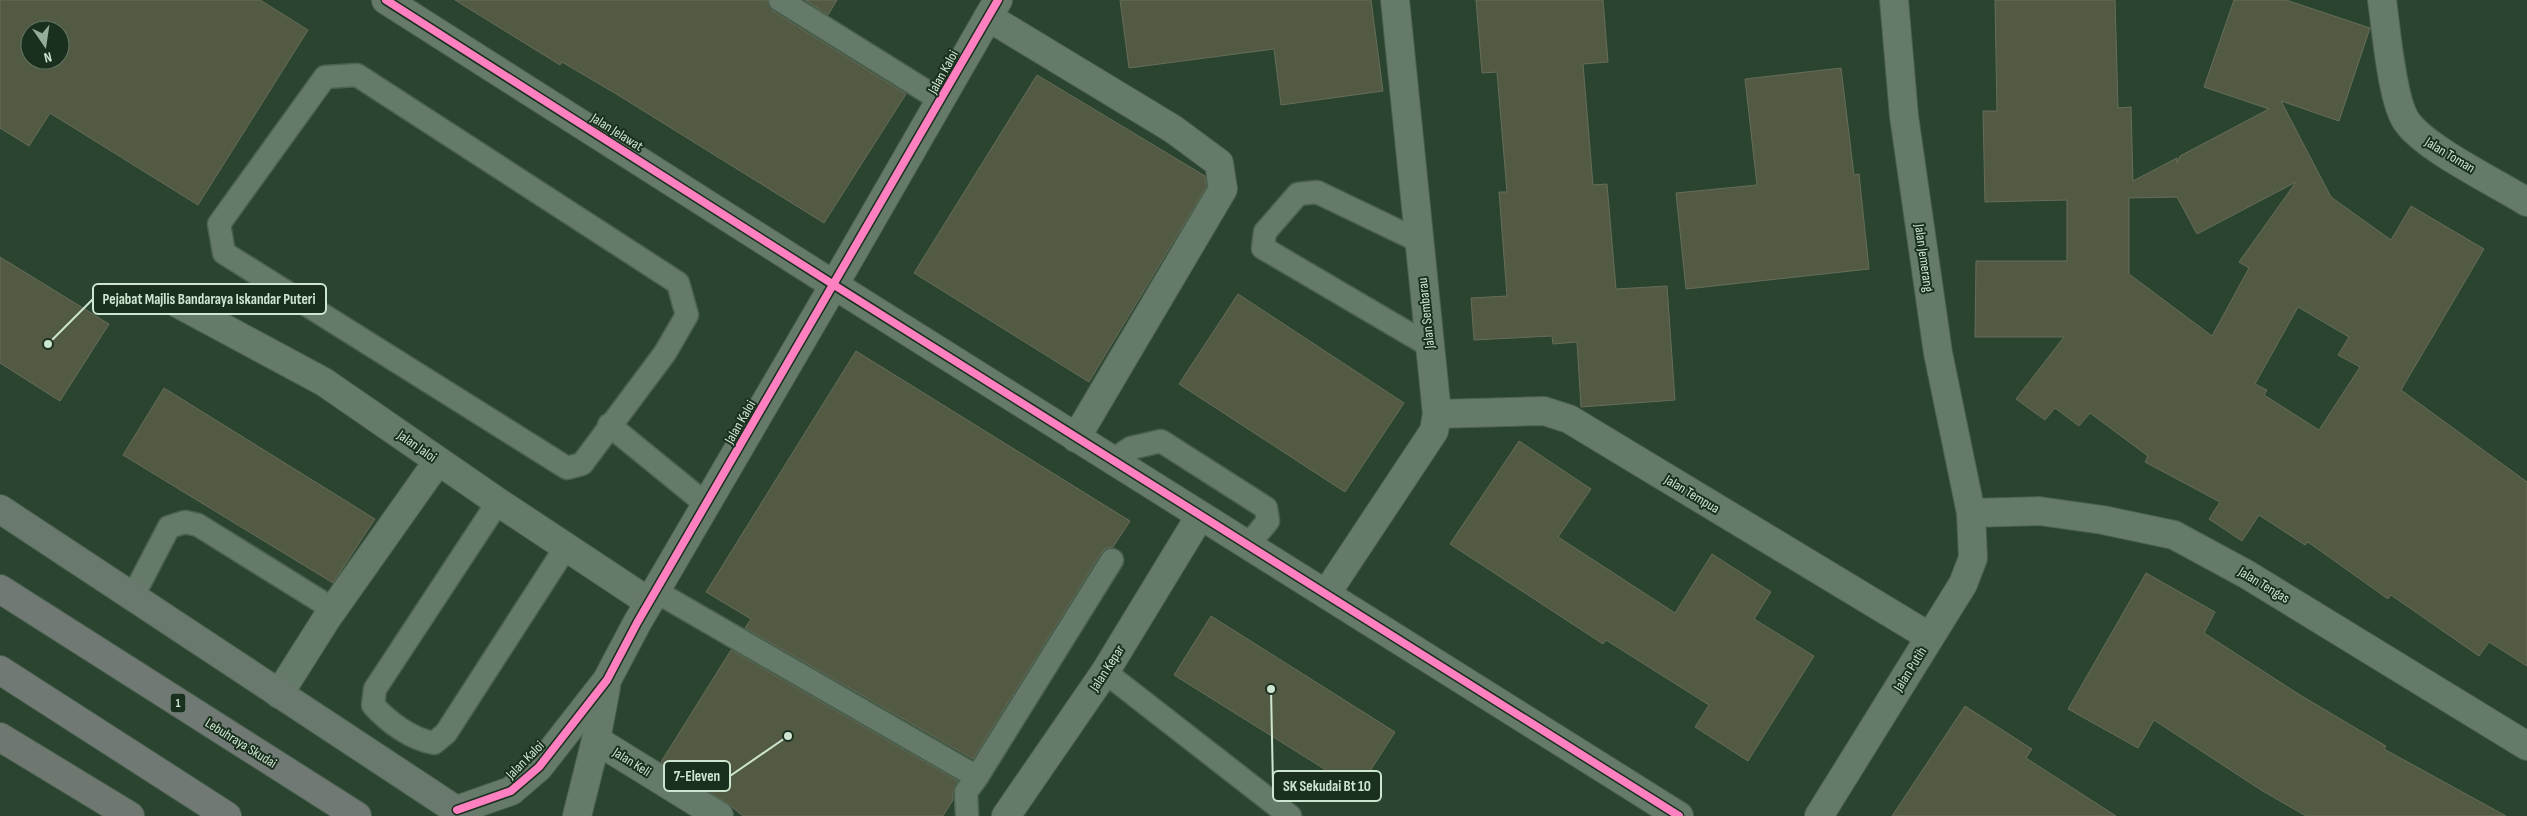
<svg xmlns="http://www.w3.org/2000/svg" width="2527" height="816" viewBox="0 0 2527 816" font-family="'Sofia Sans Condensed',sans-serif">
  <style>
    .building { fill: #525a44; stroke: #666d59; fill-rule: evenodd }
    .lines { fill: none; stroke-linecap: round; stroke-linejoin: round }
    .service-casing { stroke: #4a614f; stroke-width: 25 }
    .minor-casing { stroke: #4a614f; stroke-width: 30 }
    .tertiary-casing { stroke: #4a614f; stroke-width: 30 }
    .secondary-casing { stroke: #4a614f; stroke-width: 30 }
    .primary-casing { stroke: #4a614f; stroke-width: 30 }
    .trunk-casing { stroke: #4a614f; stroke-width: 30 }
    .service { stroke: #667a6a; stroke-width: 22 }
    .minor { stroke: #667a6a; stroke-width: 28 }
    .tertiary { stroke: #667a6a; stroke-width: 28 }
    .secondary { stroke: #6a796d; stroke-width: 28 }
    .primary { stroke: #6e7871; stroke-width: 28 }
    .trunk { stroke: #717974; stroke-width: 28 }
    .cycleway-casing { stroke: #1b2f1e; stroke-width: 11 }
    .cycleway { stroke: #ff80c0; stroke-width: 8 }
    .labels { text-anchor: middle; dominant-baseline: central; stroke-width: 4; stroke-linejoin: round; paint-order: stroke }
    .shield { fill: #1b2f1e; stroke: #98af9b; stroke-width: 1 }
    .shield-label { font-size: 12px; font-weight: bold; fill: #cde6d0 }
    .street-label { font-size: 14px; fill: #cde6d0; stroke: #1b2f1e }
    .leader { fill: none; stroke: #cde6d0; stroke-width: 2 }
    .callout-dot { fill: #cde6d0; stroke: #1b2f1e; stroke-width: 2 }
    .callout { fill: #1b2f1e; stroke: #cde6d0; stroke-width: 2 }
    .callout-label { font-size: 15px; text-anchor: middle; font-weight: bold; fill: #cde6d0 }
  </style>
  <rect width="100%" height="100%" fill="#2a4430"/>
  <!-- building -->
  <g class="building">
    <path d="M0,0h260l48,30 -110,175 -148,-92 -21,33 -29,-18zM30,30h30v30h-30z"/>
    <polygon points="455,0 767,0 773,11 906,94 824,223 618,95 562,62 560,65"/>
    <polygon points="805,0 837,0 828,15"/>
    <polygon points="1120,0 1371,0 1383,91 1281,105 1274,49 1129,68"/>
    <polygon points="1476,0 1603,0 1608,62 1583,64 1593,185 1607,184 1616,289 1667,286 1675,400 1581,407 1577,342 1553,344 1552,336 1474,340 1471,298 1507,296 1499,192 1507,192 1497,72 1482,73"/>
    <path d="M1995,0h120l3,108 13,-1 2,74 44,-23v5l3,-7 89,-47 -65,-22 30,-87h52l84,28 -31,93 -58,-20 50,96 60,43 20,-34 73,43 -83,141 126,92v184l-38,-24 -10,14 -88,-61 -3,4 -80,-57 -3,3 -46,-30 -17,26 -33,-22 11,-17 -75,-40 3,-6 -58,-43 -11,13 -24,-18 -10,12 -29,-21 48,-62h-89l1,-76h91v-61l-82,2 -2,-91h14zM2296,182l-57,80 10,6 -37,68 -83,-62v-76l48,-1 20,37zM2298,307l51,30 -11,18 22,12 -41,63 -55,-35 3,-5 -12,-6z"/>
    <polygon points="1841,68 1854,175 1859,174 1869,269 1686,289 1676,193 1757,185 1745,79"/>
    <polygon points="1037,75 1205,176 1207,186 1089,382 914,273"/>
    <polygon points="0,257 109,324 60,401 0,363"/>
    <polygon points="1238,294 1404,403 1345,492 1179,384"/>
    <polygon points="856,351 1130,521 1113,547 1106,548 1101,553 973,759 745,628 751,619 706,592"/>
    <polygon points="164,388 375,519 333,583 123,455"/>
    <polygon points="1519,441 1591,489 1558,537 1675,613 1712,554 1771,592 1754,619 1814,656 1748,761 1695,727 1709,705 1606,640 1603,644 1450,544"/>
    <polygon points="2146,573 2215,612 2204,633 2300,695 2386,746 2384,749 2506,816 2306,816 2261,790 2154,720 2138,748 2068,709"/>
    <polygon points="1211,616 1395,732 1358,790 1174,675"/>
    <polygon points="731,650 958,781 953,792 953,800 943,816 743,816 727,803 661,762"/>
    <polygon points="1965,706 2032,749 2026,758 2116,816 1892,816"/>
  </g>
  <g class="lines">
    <defs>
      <g id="service">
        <polyline points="780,0 942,101"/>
        <polygon points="357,75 678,283 687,315 665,353 582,464 567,468 224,253 219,224 325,77"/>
        <polyline points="1419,241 1317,192 1298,194 1265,232 1263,248 1430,346"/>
        <polyline points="609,425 706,504"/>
        <polyline points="1113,460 1131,448 1161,441 1266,508 1268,521 1248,545"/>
        <path d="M498,502l-123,187 -2,16c15,17 38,34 61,38l12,-10 120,-186"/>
        <polyline points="655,591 977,777 1112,560"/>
        <polyline points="133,596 169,527 185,522 198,525 333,609"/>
        <polyline points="1105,672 1290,816"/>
        <polyline points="967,816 966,792 977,777"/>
      </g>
      <g id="minor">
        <path d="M2382,0c4,28 10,102 25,122 19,27 90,61 120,80"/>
        <polyline points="988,17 1173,129 1219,163 1223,189 1076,438"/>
        <polyline points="834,285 998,0"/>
        <polyline points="177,303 324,382 498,502 649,602"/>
        <polyline points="1437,414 1544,411 1569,419 1930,637"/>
        <polyline points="1971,513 2039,511 2103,520 2174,535 2246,574 2527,746"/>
        <polyline points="1326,594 1434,431 1437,414 1395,0"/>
        <polyline points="279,694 327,618 438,461"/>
        <polyline points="596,740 719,816"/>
        <polyline points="1006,816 1105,672 1200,516"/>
        <polyline points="1819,816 1963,584 1973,558 1971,513 1938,353 1904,116 1894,0"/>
      </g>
      <g id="tertiary">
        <polyline points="386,0 834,285 1679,816"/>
        <polyline points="457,810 511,791 539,767 607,680 637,623 834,285"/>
        <polyline points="577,816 596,740 606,687"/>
      </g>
      <polyline id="secondary" points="0,509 465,816"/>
      <polyline id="primary" points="0,737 130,816"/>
      <g id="trunk">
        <polyline points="0,589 357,816"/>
        <polyline points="0,670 227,816"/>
      </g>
    </defs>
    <!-- service casing -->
    <use href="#service" class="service-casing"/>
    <!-- minor casing -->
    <use href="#minor" class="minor-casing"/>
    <!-- tertiary casing -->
    <use href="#tertiary" class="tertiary-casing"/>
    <!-- secondary casing -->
    <use href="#secondary" class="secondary-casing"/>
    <!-- primary casing -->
    <use href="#primary" class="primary-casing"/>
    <!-- trunk casing -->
    <use href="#trunk" class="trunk-casing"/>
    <!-- service -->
    <use href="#service" class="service"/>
    <!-- minor -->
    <use href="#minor" class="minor"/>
    <!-- tertiary -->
    <use href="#tertiary" class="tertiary"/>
    <!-- secondary -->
    <use href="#secondary" class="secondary"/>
    <!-- primary -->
    <use href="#primary" class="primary"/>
    <!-- trunk -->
    <use href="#trunk" class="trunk"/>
    <defs>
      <g id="cycleway">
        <polyline points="386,0 834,285 1679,816"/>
        <polyline points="457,810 511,791 539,767 607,680 637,623 998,0"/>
      </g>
    </defs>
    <!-- cycleway casing -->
    <use href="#cycleway" class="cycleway-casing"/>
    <!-- cycleway -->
    <use href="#cycleway" class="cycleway"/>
  </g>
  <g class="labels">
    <!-- shield labels -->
    <rect class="shield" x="170.5" y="693.5" width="15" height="19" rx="4"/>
    <g class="shield-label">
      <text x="178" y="703">1</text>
    </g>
    <!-- street labels -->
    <g class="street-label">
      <text transform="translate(943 72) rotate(-61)">Jalan Kaloi</text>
      <text transform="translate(617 132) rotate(32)">Jalan Jelawat</text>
      <text transform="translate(2450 155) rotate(31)">Jalan Toman</text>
      <text transform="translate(1924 258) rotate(82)">Jalan Jemerang</text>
      <text transform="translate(1426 313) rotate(-96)">Jalan Sembarau</text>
      <text transform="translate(740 422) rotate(-60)">Jalan Kaloi</text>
      <text transform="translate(417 446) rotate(35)">Jalan Jaloi</text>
      <text transform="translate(1692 494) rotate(31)">Jalan Tempua</text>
      <text transform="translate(2264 585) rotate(31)">Jalan Tengas</text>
      <text transform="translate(1107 668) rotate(-57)">Jalan Kepar</text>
      <text transform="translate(1910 669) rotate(-58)">Jalan Putih</text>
      <text transform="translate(241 743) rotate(32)">Lebuhraya Skudai</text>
      <text transform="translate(525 760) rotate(-45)">Jalan Kaloi</text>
      <text transform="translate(632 762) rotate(32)">Jalan Keli</text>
    </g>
  </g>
  <!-- callouts -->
  <path class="leader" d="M48 344L93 299M788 736L730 776M1271 689L1273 786"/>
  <g class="callout-dot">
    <circle cx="48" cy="344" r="5"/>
    <circle cx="788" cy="736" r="5"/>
    <circle cx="1271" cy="689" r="5"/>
  </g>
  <g class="callout">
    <rect x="93" y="284" width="233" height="30" rx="5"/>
    <rect x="664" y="761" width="66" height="30" rx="5"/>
    <rect x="1273" y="771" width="108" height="30" rx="5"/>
  </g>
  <g class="callout-label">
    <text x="209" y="304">Pejabat Majlis Bandaraya Iskandar Puteri</text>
    <text x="697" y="781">7-Eleven</text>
    <text x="1327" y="791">SK Sekudai Bt 10</text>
  </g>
  <!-- north arrow -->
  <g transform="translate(45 45) rotate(167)"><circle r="24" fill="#1b2f1e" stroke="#627865"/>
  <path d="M0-4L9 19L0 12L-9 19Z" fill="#94ad98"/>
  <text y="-8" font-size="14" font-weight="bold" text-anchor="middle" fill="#cde6d0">N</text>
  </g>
</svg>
